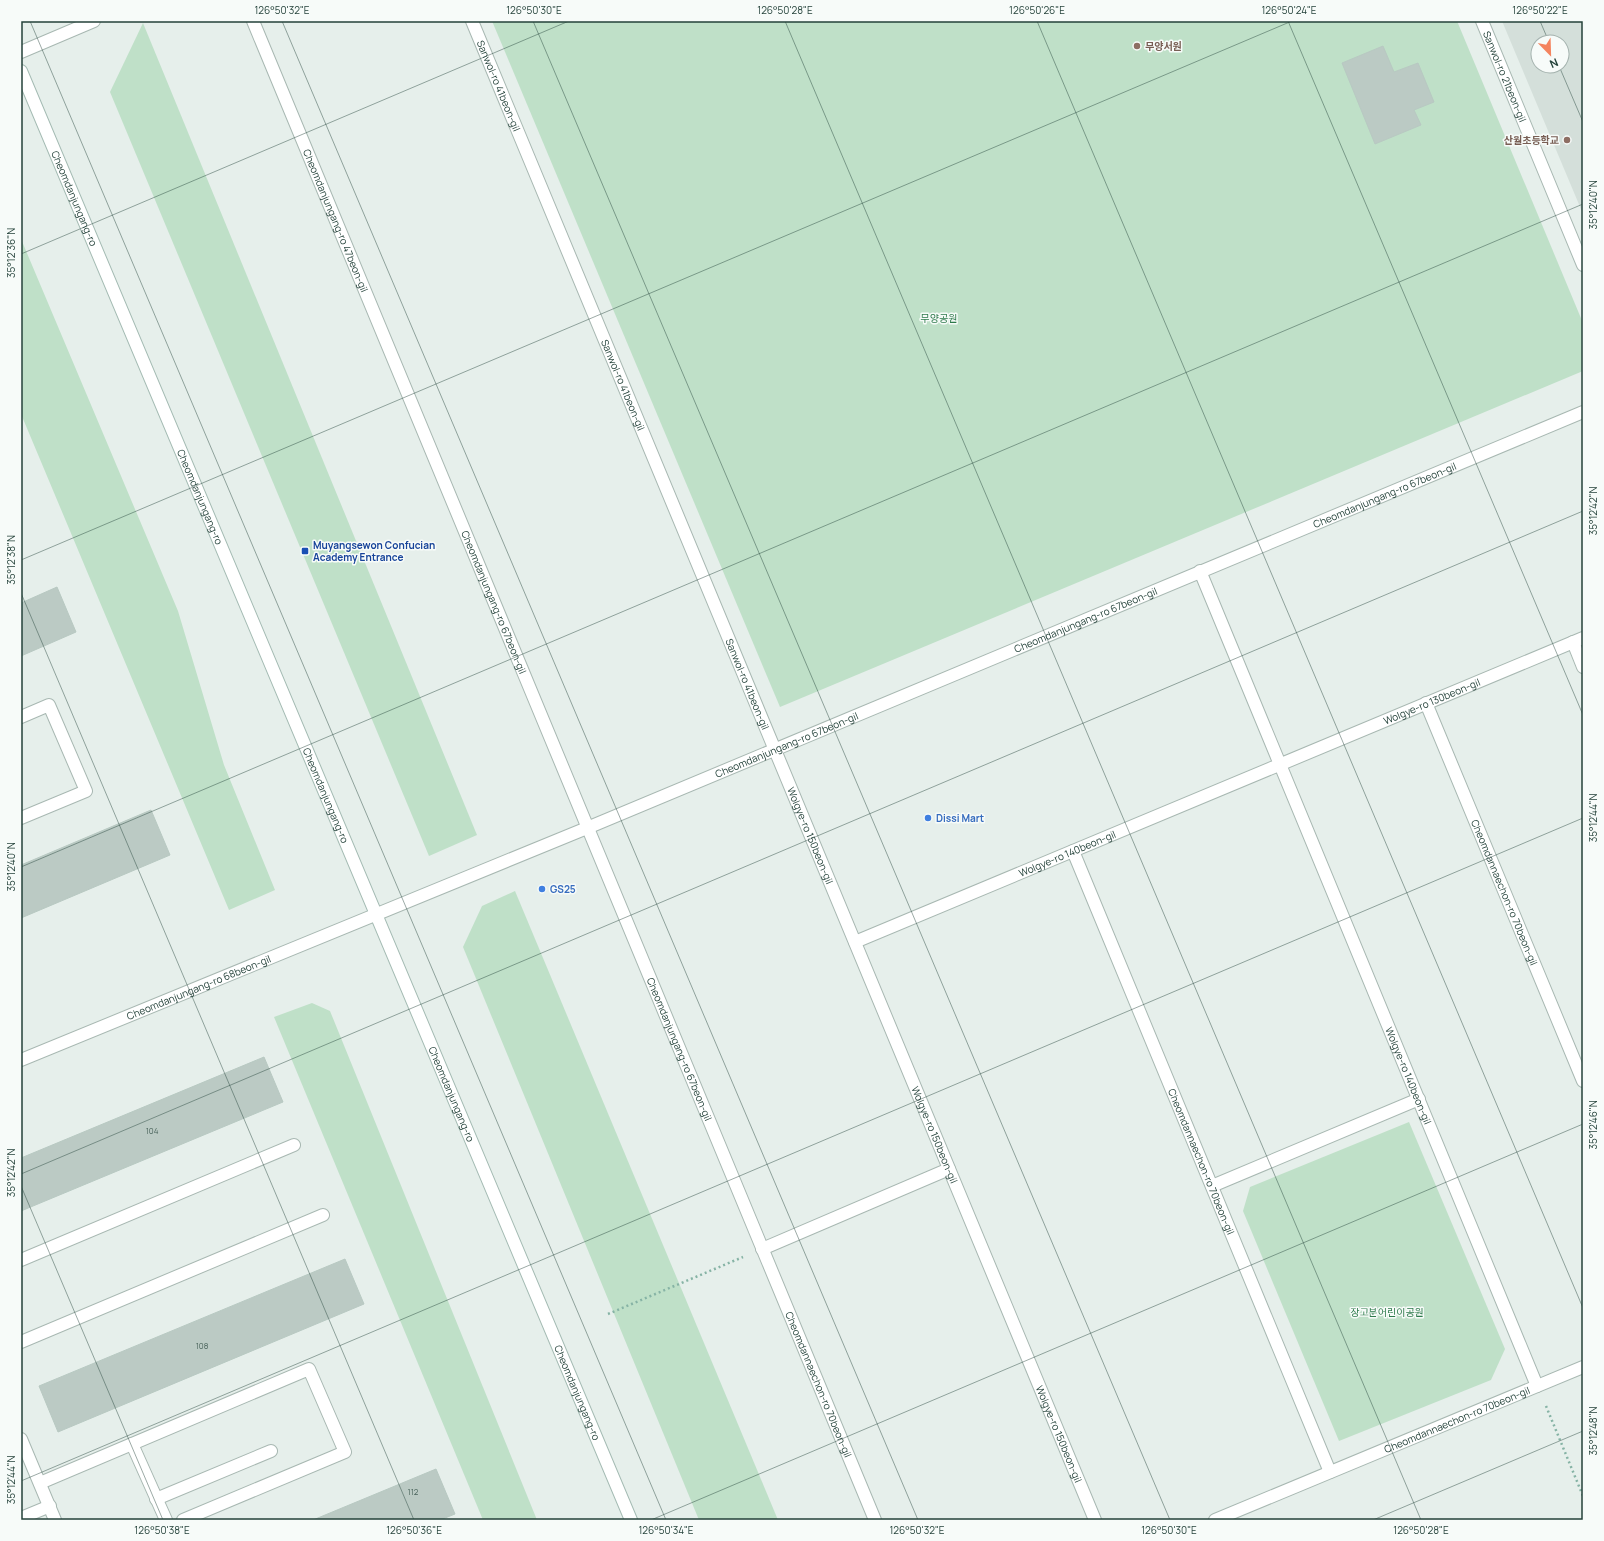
<svg xmlns="http://www.w3.org/2000/svg" width="1604" height="1541" viewBox="0 0 1604 1541" font-family="Manrope,'Noto Sans KR',sans-serif">
  <style>
    .built { fill: #d4dfda; fill-rule: evenodd }
    .green { fill: #bfe0c8 }
    .building { fill: #bbcac4; stroke: #b8c9c2 }
    .lines { fill: none; stroke-linecap: round; stroke-linejoin: round }
    .lane-casing { stroke: #a8b8b2; stroke-width: 14 }
    .street-casing { stroke: #a8b8b2; stroke-width: 14 }
    .secondary-casing { stroke: #a4bbb3; stroke-width: 14 }
    .path { stroke: #86b3a5; stroke-width: 2.5; stroke-dasharray: 2 3; stroke-linecap: butt }
    .lane { stroke: #fff; stroke-width: 12 }
    .street { stroke: #fff; stroke-width: 12 }
    .secondary { stroke: #fff; stroke-width: 12 }
    .ticks { fill: none; stroke: #24423a; stroke-width: 1; stroke-opacity: 0.45 }
    .education-dot { fill: #8d6e63; stroke: #f7fbf9; stroke-width: 1.5 }
    .transit-dot { fill: #1a4fb4; stroke: #f7fbf9; stroke-width: 1.5 }
    .shop-dot { fill: #3f7fe0; stroke: #f7fbf9; stroke-width: 1.5 }
    .labels { text-anchor: middle; dominant-baseline: central; stroke-width: 3; stroke-linejoin: round; paint-order: stroke }
    .number-label { font-size: 8px; fill: #4a645c }
    .education-label { font-size: 10px; font-weight: bold; fill: #785e54; stroke: #f7fbf9; text-anchor: start }
    .street-label { font-size: 10px; fill: #24423a; stroke: #f7fbf9 }
    .park-label { font-size: 10px; fill: #2d7a4b; stroke: #f7fbf9 }
    .transit-label { font-size: 10px; font-weight: bold; fill: #164399; stroke: #f7fbf9; text-anchor: start }
    .shop-label { font-size: 10px; font-weight: bold; fill: #366cbe; stroke: #f7fbf9; text-anchor: start }
    .neatline { fill: none; stroke: #24423a; stroke-width: 1.5 }
    .ticks-label { font-size: 10px; text-anchor: middle; fill: #24423a }
  </style>
  <rect width="100%" height="100%" fill="#e6efeb"/>
  <!-- built -->
  <path class="built" d="M1502,21h81v193zM1538,42h24v24h-24z"/>
  <!-- green -->
  <g class="green">
    <polygon points="492,21 1457,21 1583,323 1583,371 780,707"/>
    <polygon points="143,23 477,835 429,856 110,92"/>
    <polygon points="21,239 178,611 224,765 275,890 229,910 21,414"/>
    <polygon points="515,891 778,1520 699,1520 463,947 482,906"/>
    <polygon points="312,1003 330,1011 537,1520 483,1520 274,1017"/>
    <polygon points="1409,1122 1505,1349 1491,1380 1339,1441 1243,1211 1250,1187"/>
  </g>
  <!-- building -->
  <g class="building">
    <polygon points="1383,46 1394,72 1418,63 1434,102 1414,110 1421,125 1375,144 1342,63"/>
    <polygon points="57,587 76,632 21,656 21,603"/>
    <polygon points="151,810 170,855 21,918 21,865"/>
    <polygon points="264,1057 283,1102 21,1211 21,1158"/>
    <polygon points="345,1259 364,1304 58,1432 39,1386"/>
    <polygon points="436,1469 455,1514 440,1520 313,1520"/>
  </g>
  <g class="lines">
    <defs>
      <g id="lane">
        <polyline points="21,717 49,705 86,791 21,818"/>
        <polyline points="21,1260 294,1145"/>
        <polyline points="21,1342 323,1215"/>
        <polyline points="21,1439 55,1520"/>
        <polyline points="132,1444 166,1520"/>
        <polyline points="40,1483 309,1369 345,1452 183,1520"/>
        <polyline points="156,1499 271,1451"/>
        <polyline points="21,1518 50,1506"/>
      </g>
      <g id="street">
        <path id="s1" d="M253,21l622,1499"/>
        <path id="s2" d="M472,21l623,1499"/>
        <path id="s3" d="M1482,21l101,244"/>
        <polyline points="21,52 94,21"/>
        <path id="s4" d="M1200,571l337,815"/>
        <polyline points="1573,642 1583,667"/>
        <path id="s5" d="M1426,703l157,378"/>
        <path id="s6" d="M1073,851l257,621"/>
        <path id="s7" d="M855,942l728,-304"/>
        <path id="s8" d="M21,1060l566,-232 996,-416"/>
        <polyline points="1212,1186 1419,1099"/>
        <polyline points="762,1249 949,1169"/>
        <path id="s9" d="M1215,1520l368,-153"/>
      </g>
      <g id="secondary">
        <path id="s10" d="M21,71l610,1449"/>
      </g>
    </defs>
    <!-- lane casing -->
    <use href="#lane" class="lane-casing"/>
    <!-- street casing -->
    <use href="#street" class="street-casing"/>
    <!-- secondary casing -->
    <use href="#secondary" class="secondary-casing"/>
    <!-- path -->
    <g class="path">
      <polyline points="608,1314 743,1257"/>
      <polyline points="1546,1406 1583,1496"/>
    </g>
    <!-- lane -->
    <use href="#lane" class="lane"/>
    <!-- street -->
    <use href="#street" class="street"/>
    <!-- secondary -->
    <use href="#secondary" class="secondary"/>
  </g>
  <!-- ticks -->
  <path class="ticks" d="M30,21l636,1499M282,21l636,1499M533,21l637,1499M785,21l636,1499M1037,21l546,1287M1288,21l295,694M1540,21l9,21M1559,66l24,56M21,254l548,-233M21,560l1271,-539M21,593l393,927M21,867l1562,-663M21,1174l1562,-663M21,1186l142,334M21,1481l1562,-663M651,1520l932,-396M1373,1520l210,-89"/>
  <!-- markers -->
  <g class="education-dot">
    <circle cx="1137" cy="46" r="4"/>
    <circle cx="1567" cy="140" r="4"/>
  </g>
  <rect class="transit-dot" x="301" y="547" width="8" height="8" rx="2"/>
  <g class="shop-dot">
    <circle cx="928" cy="818" r="4"/>
    <circle cx="542" cy="889" r="4"/>
  </g>
  <g class="labels">
    <!-- number labels -->
    <g class="number-label">
      <text x="152" y="1130">104</text>
      <text x="202" y="1345">108</text>
      <text x="413" y="1491">112</text>
    </g>
    <!-- education labels -->
    <g class="education-label">
      <text x="1145" y="46">무양서원</text>
      <text x="1559" y="140" text-anchor="end">산월초등학교</text>
    </g>
    <!-- street labels -->
    <g class="street-label">
      <text stroke="none"><textPath href="#s3" startOffset="60">Sanwol-ro 21beon-gil</textPath></text>
      <text stroke="none"><textPath href="#s2" startOffset="70">Sanwol-ro 41beon-gil</textPath></text>
      <text stroke="none"><textPath href="#s10" startOffset="138">Cheomdanjungang-ro</textPath></text>
      <text stroke="none"><textPath href="#s1" startOffset="216">Cheomdanjungang-ro 47beon-gil</textPath></text>
      <text stroke="none"><textPath href="#s2" startOffset="394">Sanwol-ro 41beon-gil</textPath></text>
      <text stroke="none"><textPath href="#s8" startOffset="1476">Cheomdanjungang-ro 67beon-gil</textPath></text>
      <text stroke="none"><textPath href="#s10" startOffset="462">Cheomdanjungang-ro</textPath></text>
      <text stroke="none"><textPath href="#s1" startOffset="629">Cheomdanjungang-ro 67beon-gil</textPath></text>
      <text stroke="none"><textPath href="#s8" startOffset="1152">Cheomdanjungang-ro 67beon-gil</textPath></text>
      <text stroke="none"><textPath href="#s2" startOffset="718">Sanwol-ro 41beon-gil</textPath></text>
      <text stroke="none"><textPath href="#s7" startOffset="625">Wolgye-ro 130beon-gil</textPath></text>
      <text stroke="none"><textPath href="#s8" startOffset="828">Cheomdanjungang-ro 67beon-gil</textPath></text>
      <text stroke="none"><textPath href="#s10" startOffset="786">Cheomdanjungang-ro</textPath></text>
      <text stroke="none"><textPath href="#s2" startOffset="882">Wolgye-ro 150beon-gil</textPath></text>
      <text stroke="none"><textPath href="#s7" startOffset="230">Wolgye-ro 140beon-gil</textPath></text>
      <text stroke="none"><textPath href="#s5" startOffset="205">Cheomdannaechon-ro 70beon-gil</textPath></text>
      <text stroke="none"><textPath href="#s8" startOffset="192">Cheomdanjungang-ro 68beon-gil</textPath></text>
      <text stroke="none"><textPath href="#s1" startOffset="1113">Cheomdanjungang-ro 67beon-gil</textPath></text>
      <text stroke="none"><textPath href="#s4" startOffset="546">Wolgye-ro 140beon-gil</textPath></text>
      <text stroke="none"><textPath href="#s10" startOffset="1110">Cheomdanjungang-ro</textPath></text>
      <text stroke="none"><textPath href="#s2" startOffset="1206">Wolgye-ro 150beon-gil</textPath></text>
      <text stroke="none"><textPath href="#s6" startOffset="336">Cheomdannaechon-ro 70beon-gil</textPath></text>
      <text stroke="none"><textPath href="#s1" startOffset="1476">Cheomdannaechon-ro 70beon-gil</textPath></text>
      <text stroke="none"><textPath href="#s10" startOffset="1434">Cheomdanjungang-ro</textPath></text>
      <text stroke="none"><textPath href="#s9" startOffset="262">Cheomdannaechon-ro 70beon-gil</textPath></text>
      <text stroke="none"><textPath href="#s2" startOffset="1530">Wolgye-ro 150beon-gil</textPath></text>
    </g>
    <!-- park labels -->
    <g class="park-label">
      <text x="939" y="318">무양공원</text>
      <text x="1387" y="1312">장고분어린이공원</text>
    </g>
    <!-- transit labels -->
    <g class="transit-label">
      <text x="313" y="545">Muyangsewon Confucian<tspan x="313" dy="12">Academy Entrance</tspan></text>
    </g>
    <!-- shop labels -->
    <g class="shop-label">
      <text x="936" y="818">Dissi Mart</text>
      <text x="550" y="889">GS25</text>
    </g>
  </g>
  <!-- border -->
  <rect width="1604" height="1541" fill="none" stroke="#f7fbf9" stroke-width="44"/>
  <!-- north arrow -->
  <g transform="translate(1550 54) rotate(157)"><circle r="19" fill="#f7fbf9" stroke="#a3b1ad"/>
  <path d="M0-3L7 15L0 10L-7 15Z" fill="#f4845f"/>
  <text y="-6" font-size="11" font-weight="bold" text-anchor="middle" fill="#24423a">N</text>
  </g>
  <rect x="22" y="22" width="1560" height="1497" class="neatline"/>
  <g class="ticks-label">
    <text x="282" y="14">126°50'32"E</text>
    <text x="534" y="14">126°50'30"E</text>
    <text x="785" y="14">126°50'28"E</text>
    <text x="1037" y="14">126°50'26"E</text>
    <text x="1289" y="14">126°50'24"E</text>
    <text x="1540" y="14">126°50'22"E</text>
    <text transform="translate(1593 205) rotate(-90)" y="4">35°12'40"N</text>
    <text transform="translate(11 253) rotate(-90)" y="4">35°12'36"N</text>
    <text transform="translate(1593 511) rotate(-90)" y="4">35°12'42"N</text>
    <text transform="translate(11 560) rotate(-90)" y="4">35°12'38"N</text>
    <text transform="translate(1593 818) rotate(-90)" y="4">35°12'44"N</text>
    <text transform="translate(11 867) rotate(-90)" y="4">35°12'40"N</text>
    <text transform="translate(1593 1125) rotate(-90)" y="4">35°12'46"N</text>
    <text transform="translate(11 1173) rotate(-90)" y="4">35°12'42"N</text>
    <text transform="translate(1593 1431) rotate(-90)" y="4">35°12'48"N</text>
    <text transform="translate(11 1480) rotate(-90)" y="4">35°12'44"N</text>
    <text x="162" y="1534">126°50'38"E</text>
    <text x="414" y="1534">126°50'36"E</text>
    <text x="666" y="1534">126°50'34"E</text>
    <text x="917" y="1534">126°50'32"E</text>
    <text x="1169" y="1534">126°50'30"E</text>
    <text x="1421" y="1534">126°50'28"E</text>
  </g>
</svg>
